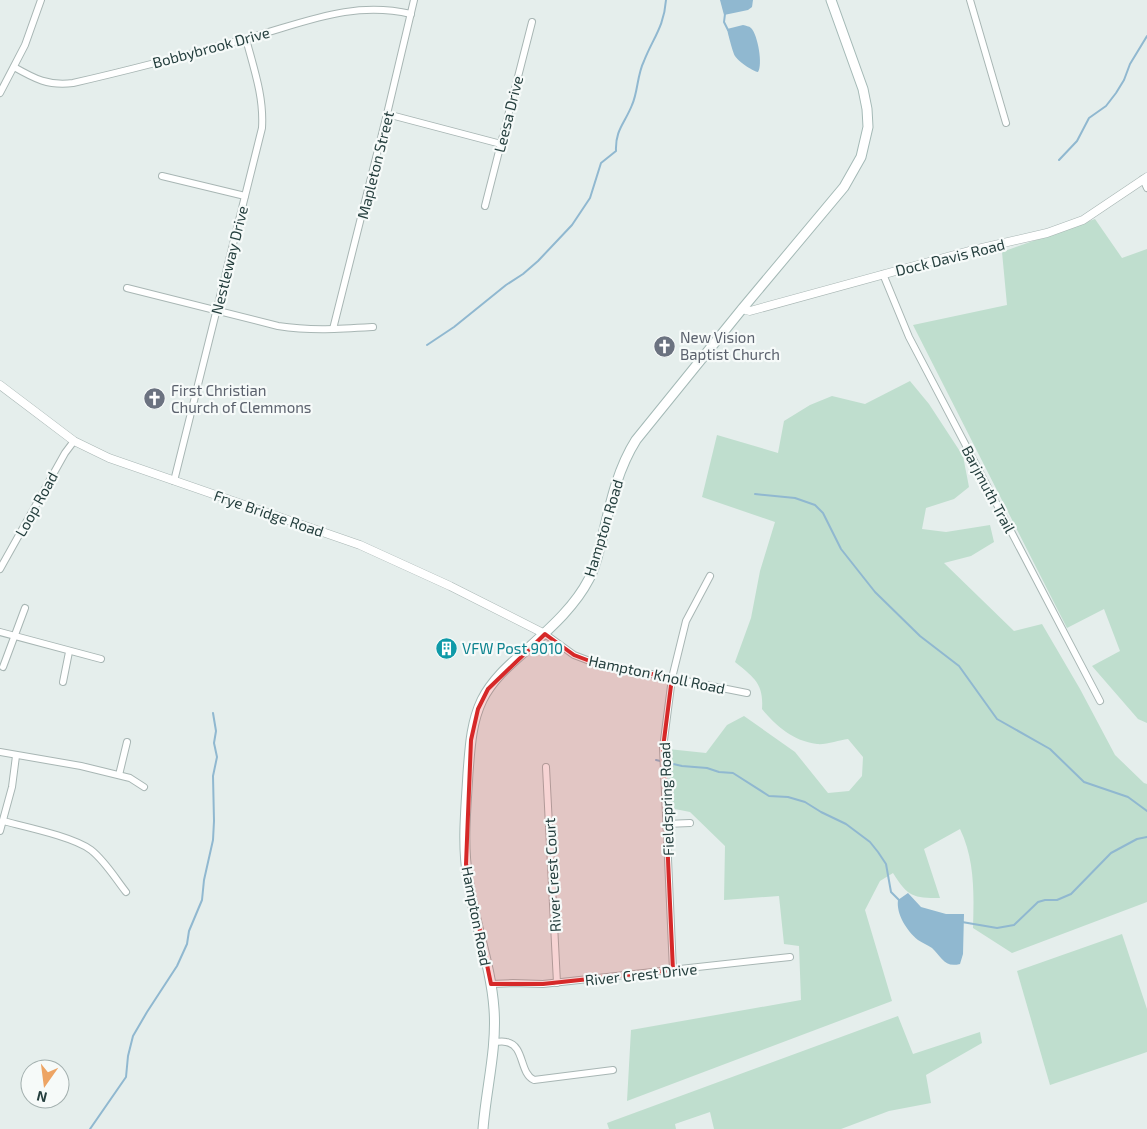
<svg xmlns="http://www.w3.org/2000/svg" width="1147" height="1129" viewBox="0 0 1147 1129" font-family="'Exo 2',sans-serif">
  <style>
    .green { fill: #bfdece }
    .water { fill: #90b8d0 }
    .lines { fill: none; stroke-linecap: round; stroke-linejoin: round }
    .stream { stroke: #90b8d0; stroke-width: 2 }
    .minor-casing { stroke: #a8b6b4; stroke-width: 8 }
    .tertiary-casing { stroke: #a8b6b4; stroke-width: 9 }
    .secondary-casing { stroke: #a4b9b6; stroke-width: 11 }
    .minor { stroke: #fff; stroke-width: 6 }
    .tertiary { stroke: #fff; stroke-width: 8 }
    .secondary { stroke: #fff; stroke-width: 9 }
    .marked { fill: #d62828; fill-opacity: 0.2; stroke: #d62828; stroke-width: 4; stroke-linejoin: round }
    .labels { text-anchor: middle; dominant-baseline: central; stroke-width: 4.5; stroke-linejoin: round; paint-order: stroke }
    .street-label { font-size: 15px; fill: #253f3e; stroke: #f6faf9 }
    .worship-label { font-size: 15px; fill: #5b616d; stroke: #f6faf9; text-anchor: start }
    .culture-label { font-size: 15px; fill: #0d838f; stroke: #f6faf9; text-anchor: start }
  </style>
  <rect width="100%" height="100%" fill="#e5eeec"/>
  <!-- green -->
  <g class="green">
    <polygon points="1095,219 1122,258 1147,249 1147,723 1138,719 1092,666 1120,651 1104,609 1067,628 913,325 1007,305 1002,252"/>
    <path d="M910,381l19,23 34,52 6,31 -15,12 -28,9 -4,21 24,3 44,-7 4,17 -23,14 -27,7 70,68 28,-7 38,65 35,66 29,28 3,1v118l-135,51 -39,-25c1,-34 2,-68 -13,-99l-36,20 16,49c-27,0 -32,-1 -47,-25l-13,8 -15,29 27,91 -265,100 4,-71 170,-30 -2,-54 -15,-2 -5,-48 -55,4 1,-54 -35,-34 -20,-4 -2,-59 38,4 21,-28 17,-9 51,36 33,41 21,-2 13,-15 1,-19 -15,-18c-9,1 -22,6 -31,5 -24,-3 -41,-18 -55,-35 2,-26 -9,-32 -27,-47l16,-44 9,-47 15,-49 -73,-25 15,-62 61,18 6,-32 26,-16 22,-9 33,8z"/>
    <polygon points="1122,934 1147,1009 1147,1052 1050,1085 1017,971"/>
    <polygon points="898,1016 913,1054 980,1032 982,1043 926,1075 931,1103 889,1111 841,1129 714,1129 710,1112 675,1124 676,1129 609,1129 607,1123"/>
  </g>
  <!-- water -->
  <g class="water">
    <polygon points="720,0 753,0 752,7 748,10 724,15"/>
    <path d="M743,25c3,1 6,1 8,3 7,7 12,37 7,44 -6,-1 -20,-11 -23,-16 -2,-3 -7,-22 -8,-27z"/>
    <path d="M908,893l13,14 25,7h18l-1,40 -3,10c-16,4 -18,-7 -28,-16 -4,-3 -10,-5 -14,-8 -11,-9 -22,-26 -20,-40z"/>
  </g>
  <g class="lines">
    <!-- stream -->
    <g class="stream">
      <polyline points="725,14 724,22 728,30"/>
      <polyline points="1059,160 1077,141 1089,118 1106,106 1116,93 1124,80 1130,64 1147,36"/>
      <path d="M427,345l27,-18 52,-42 17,-11 15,-13 34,-36 18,-27 11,-35 15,-12c-1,-21 9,-28 16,-46 6,-13 5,-30 12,-44 9,-23 20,-34 22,-61"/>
      <polyline points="755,494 795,498 815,505 823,513 841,549 875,592 920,636 959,666 997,719 1050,749 1084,782 1128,797 1147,811"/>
      <polyline points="656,760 682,766 707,768 719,772 733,773 769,796 788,797 805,802 821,812 846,824 870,842 878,852 886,864 891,892 899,900"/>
      <polyline points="962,922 997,928 1014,925 1038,902 1045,900 1057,900 1071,894 1111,853 1137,839 1147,837"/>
      <polyline points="90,1129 126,1077 128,1056 133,1036 147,1012 177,966 187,944 189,931 202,900 204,880 213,840 214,821 213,776 217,757 214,743 216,731 213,713"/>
    </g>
    <defs>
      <g id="minor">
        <polyline points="970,0 1006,123"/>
        <path d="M14,67c21,12 34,19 59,16 57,-13 114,-28 171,-44 58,-15 106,-39 167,-25"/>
        <polyline points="0,93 25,45 41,0"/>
        <polyline points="387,114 501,144"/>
        <polyline points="162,176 245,196"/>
        <polyline points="1143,179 1147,188"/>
        <polyline points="485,206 532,22"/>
        <polyline points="883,274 909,337 1100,701"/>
        <path d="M127,288l151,38c32,5 63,3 95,1"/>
        <polyline points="333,329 387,114 414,0"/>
        <path d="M174,481l88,-353c2,-31 -8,-59 -16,-89"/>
        <polyline points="0,569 65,453 74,441"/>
        <polyline points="0,632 101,659"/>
        <polyline points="545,634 574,655 595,663 747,693"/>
        <polyline points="3,667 25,608"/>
        <polyline points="63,682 69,652"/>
        <polyline points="0,752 81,766 130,778 144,787"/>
        <polyline points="546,767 557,983"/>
        <polyline points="119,775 127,742"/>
        <path d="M3,821c23,6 71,16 88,29 14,11 24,28 35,42"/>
        <polyline points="666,824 690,823"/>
        <polyline points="0,831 12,787 16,756"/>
        <polyline points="673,970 663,748 672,678 686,621 710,576"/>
        <polyline points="491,984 513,983 543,984 790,957"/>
        <path d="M494,1042c4,0 8,-1 12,0 19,3 13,31 28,38l79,-10"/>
      </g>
      <g id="tertiary">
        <polyline points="742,309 750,311 969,251 1047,233 1083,220 1147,177"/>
        <polyline points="0,385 74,441 109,458 360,545 450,586 545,634"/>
      </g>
      <path id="secondary" d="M483,1129c3,-40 14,-80 11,-120 -3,-44 -20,-86 -26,-130 -6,-35 -2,-70 0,-106 2,-25 3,-50 14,-73 10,-20 26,-34 42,-48 24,-22 50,-44 65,-73 7,-12 9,-26 13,-40 8,-34 15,-69 34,-99l106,-131 102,-122 17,-30 7,-30 -1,-18 -4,-20 -32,-89"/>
    </defs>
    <!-- minor casing -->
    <use href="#minor" class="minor-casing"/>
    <!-- tertiary casing -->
    <use href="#tertiary" class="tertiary-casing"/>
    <!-- secondary casing -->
    <use href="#secondary" class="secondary-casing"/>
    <!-- minor -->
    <use href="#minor" class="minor"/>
    <!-- tertiary -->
    <use href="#tertiary" class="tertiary"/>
    <!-- secondary -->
    <use href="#secondary" class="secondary"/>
  </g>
  <!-- marked area -->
  <path class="marked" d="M545,634l29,21 21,8 77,15 -9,70 10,222 -130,14h-52l-25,-120 5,-124 7,-31 10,-20z"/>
  <!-- icons -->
  <defs>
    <symbol id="church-disc" viewBox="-11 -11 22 22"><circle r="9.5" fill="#6b7280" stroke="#f6faf9"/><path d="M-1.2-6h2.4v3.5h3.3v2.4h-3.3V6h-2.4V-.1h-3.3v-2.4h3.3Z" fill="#fff"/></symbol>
    <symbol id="building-disc" viewBox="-11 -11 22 22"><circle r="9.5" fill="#0f9aa8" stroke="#f6faf9"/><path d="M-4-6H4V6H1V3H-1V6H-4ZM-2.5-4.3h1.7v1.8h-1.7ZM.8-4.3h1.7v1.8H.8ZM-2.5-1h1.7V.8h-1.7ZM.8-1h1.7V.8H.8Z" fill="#fff"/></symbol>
  </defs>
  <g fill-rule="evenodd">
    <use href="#church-disc" x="652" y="334" width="25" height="25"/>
    <use href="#church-disc" x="142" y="386" width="25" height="25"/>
    <use href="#building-disc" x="434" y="636" width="25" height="25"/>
  </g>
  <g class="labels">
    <!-- street labels -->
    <g class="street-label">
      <text transform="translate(211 47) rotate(-15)">Bobbybrook Drive</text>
      <text transform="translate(508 114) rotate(-76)">Leesa Drive</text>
      <text transform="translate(375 165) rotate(-76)">Mapleton Street</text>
      <text transform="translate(950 257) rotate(-14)">Dock Davis Road</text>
      <text transform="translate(229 260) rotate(-76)">Nestleway Drive</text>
      <text transform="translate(989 489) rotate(62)">Barjmuth Trail</text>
      <text transform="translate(36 504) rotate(-61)">Loop Road</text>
      <text transform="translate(269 513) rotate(19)">Frye Bridge Road</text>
      <text transform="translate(603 528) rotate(-73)">Hampton Road</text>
      <text transform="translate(657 674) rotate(12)">Hampton Knoll Road</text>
      <text transform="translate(666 799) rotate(-92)">Fieldspring Road</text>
      <text transform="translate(552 875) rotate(-93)">River Crest Court</text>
      <text transform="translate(477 916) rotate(79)">Hampton Road</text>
      <text transform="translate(641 974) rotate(-6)">River Crest Drive</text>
    </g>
    <!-- worship labels -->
    <g class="worship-label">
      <text x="680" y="337">New Vision<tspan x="680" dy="17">Baptist Church</tspan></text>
      <text x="171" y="390">First Christian<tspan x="171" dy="17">Church of Clemmons</tspan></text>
    </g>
    <!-- culture labels -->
    <g class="culture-label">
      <text x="462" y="648">VFW Post 9010</text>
    </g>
  </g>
  <!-- north arrow -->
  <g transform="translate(45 1084) rotate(194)"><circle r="24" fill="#f6faf9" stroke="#a2afae"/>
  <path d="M0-4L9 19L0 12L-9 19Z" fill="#eda464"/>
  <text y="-8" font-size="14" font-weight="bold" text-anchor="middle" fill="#253f3e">N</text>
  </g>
</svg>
